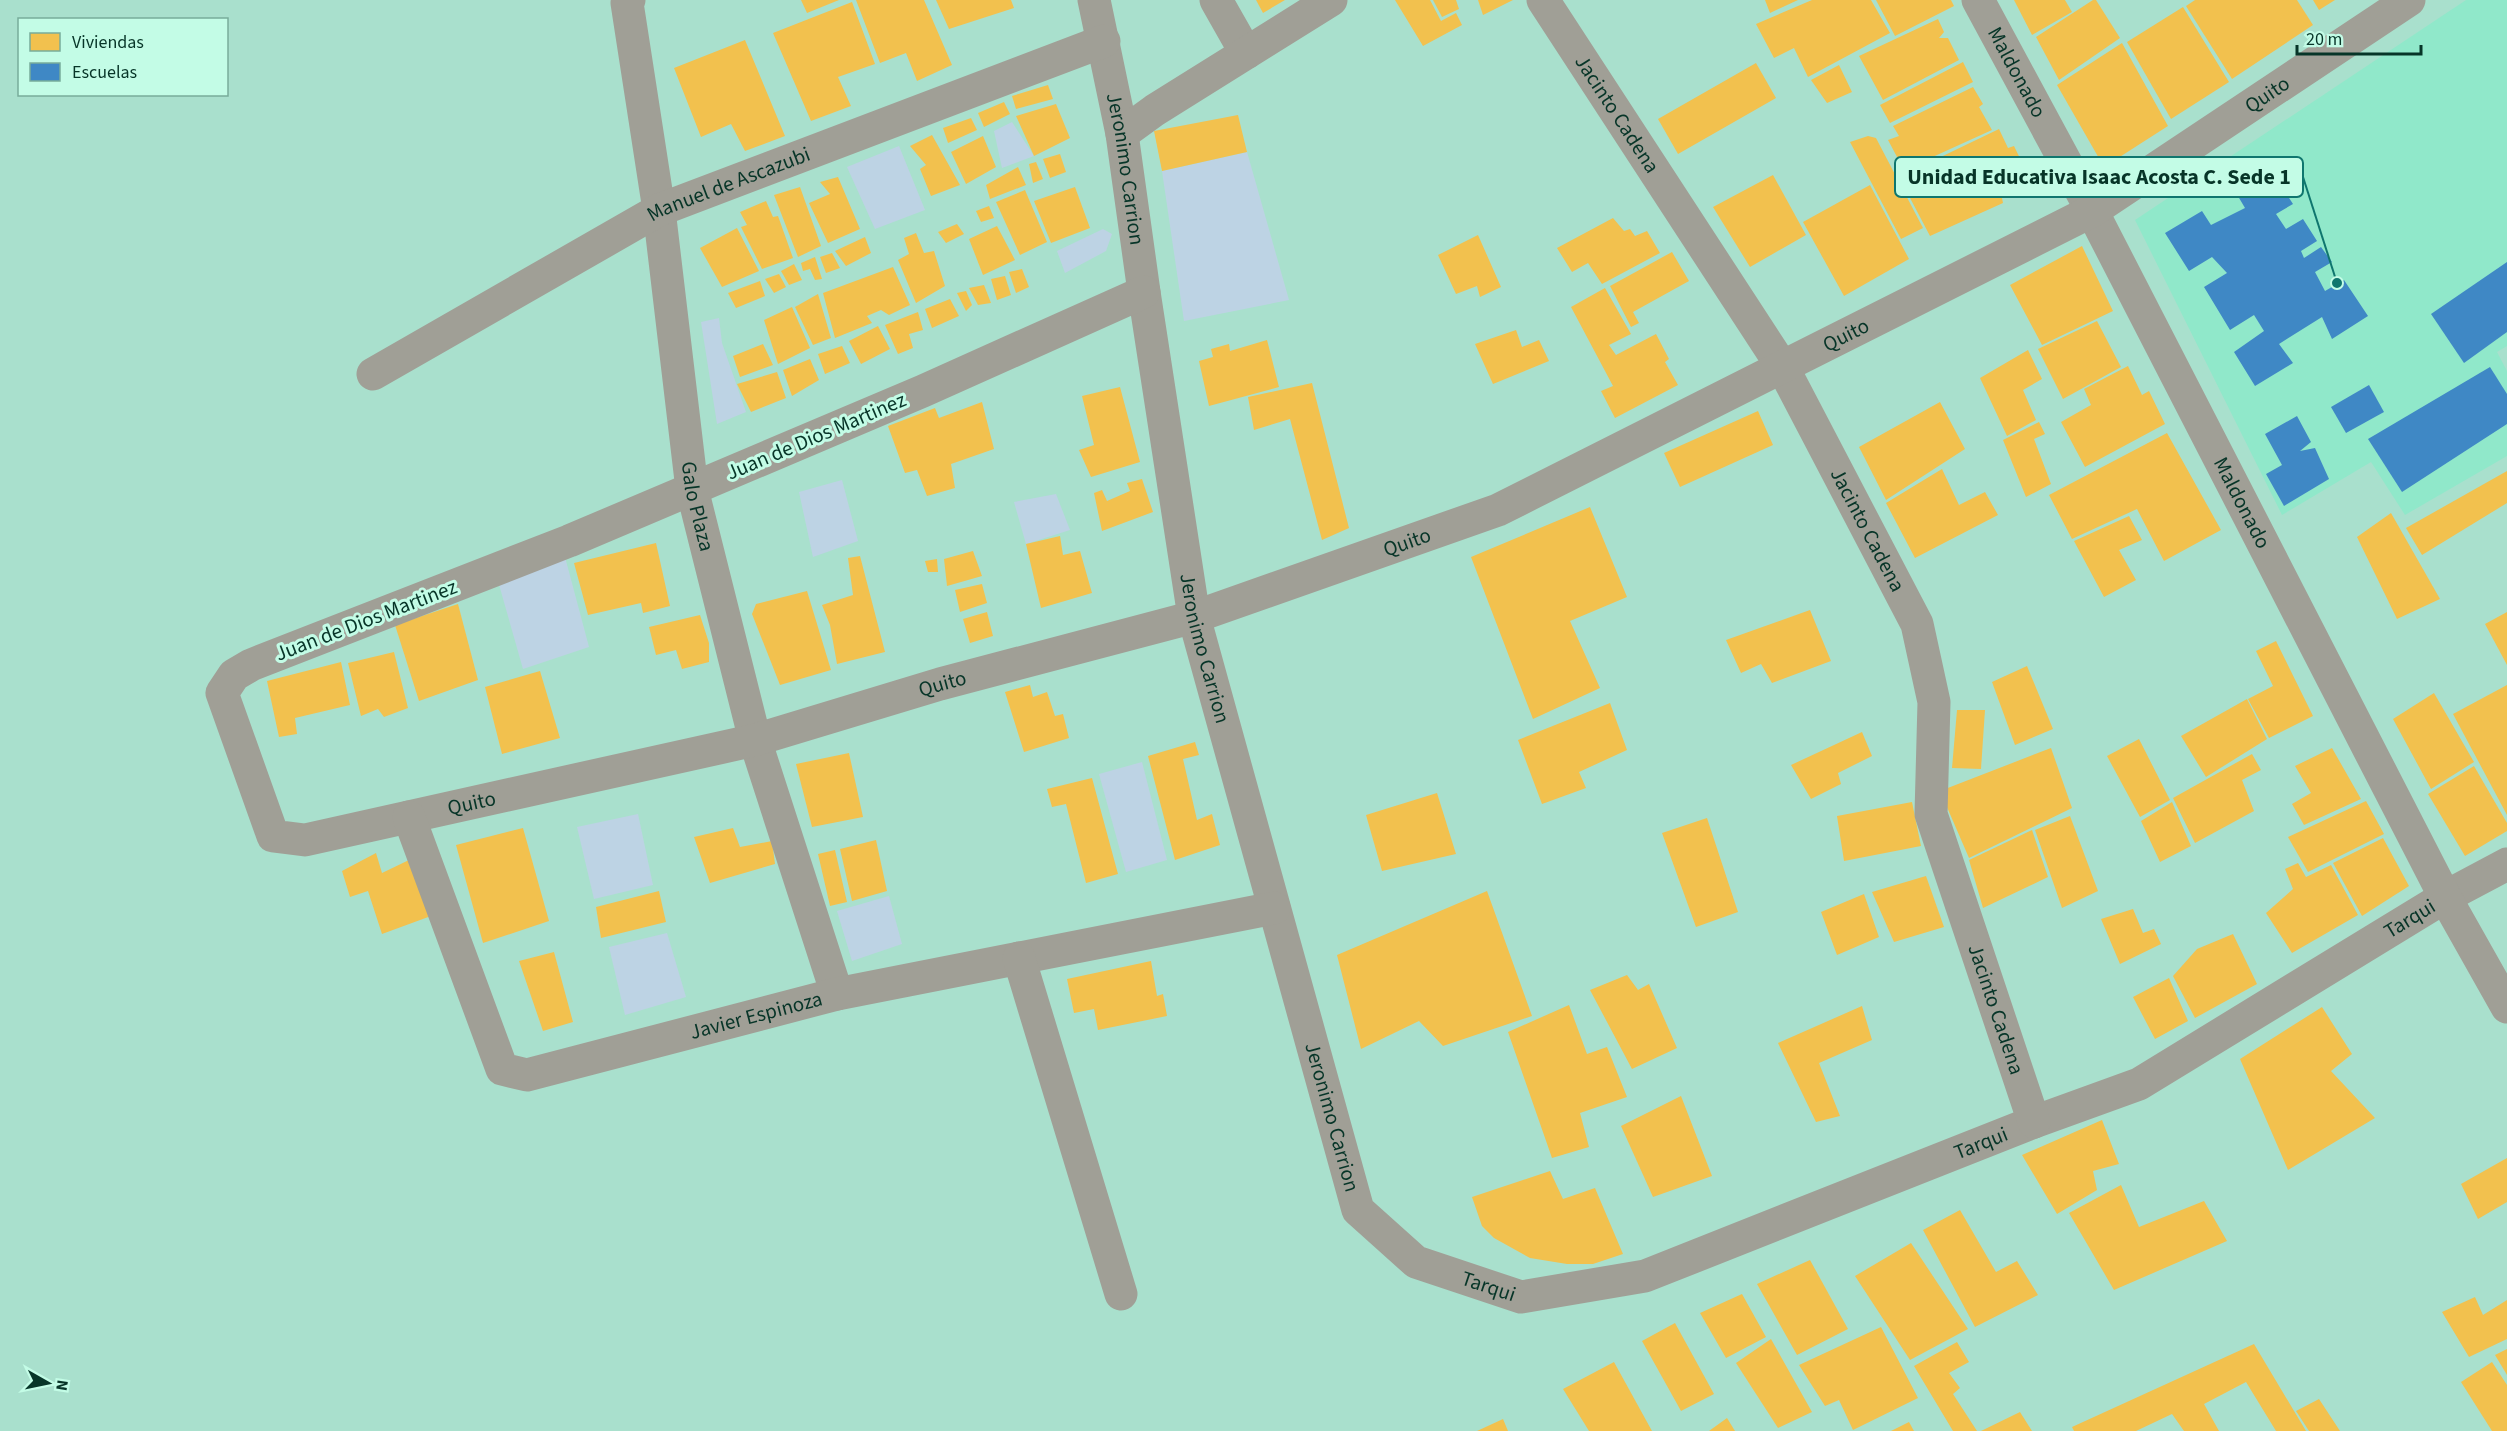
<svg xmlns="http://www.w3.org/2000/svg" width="2507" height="1431" viewBox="0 0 2507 1431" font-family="'Source Sans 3',sans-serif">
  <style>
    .built { fill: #90e8ca }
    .green { fill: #bdd3e4 }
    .homes { fill: #f2c14e }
    .schools { fill: #3f88c5 }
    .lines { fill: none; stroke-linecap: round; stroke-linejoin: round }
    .street { stroke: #a09f96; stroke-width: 33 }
    .labels { text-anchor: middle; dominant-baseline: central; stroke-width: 6; stroke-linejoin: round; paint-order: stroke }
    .street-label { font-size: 21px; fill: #073528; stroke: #c3fce6 }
    .leader { fill: none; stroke: #0f766e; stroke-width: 2 }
    .callout-dot { fill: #0f766e; stroke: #c3fce6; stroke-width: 2 }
    .callout { fill: #c3fce6; stroke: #0f766e; stroke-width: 2 }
    .callout-label { font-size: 22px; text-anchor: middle; font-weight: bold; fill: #073528 }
  </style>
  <rect width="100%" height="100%" fill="#a9e0cd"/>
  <!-- built -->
  <polygon class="built" points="2466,0 2507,0 2507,346 2497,352 2507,371 2507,456 2405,515 2371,462 2282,515 2135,220"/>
  <!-- green -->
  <g class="green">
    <polygon points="1012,122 1034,156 1002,168 994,131"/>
    <polygon points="899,146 925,210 875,229 847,167"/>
    <polygon points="1247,152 1289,300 1184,321 1162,171"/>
    <polygon points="1103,229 1112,234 1106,251 1065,273 1057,251"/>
    <polygon points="719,318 722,343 746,412 717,424 701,322"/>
    <polygon points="842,480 858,541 813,557 799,492"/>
    <polygon points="1056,494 1070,530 1026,544 1014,502"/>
    <polygon points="565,557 589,647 523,669 498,581"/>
    <polygon points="1142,762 1167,860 1126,872 1099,774"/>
    <polygon points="638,814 653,885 594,899 577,827"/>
    <polygon points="889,896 902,944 852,961 837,911"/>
    <polygon points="667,933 686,997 625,1015 609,947"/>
  </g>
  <!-- homes -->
  <g class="homes">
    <polygon points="801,0 839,0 807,13"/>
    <polygon points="856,0 924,0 952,65 917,81 906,53 880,63"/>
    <polygon points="936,0 1011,0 1014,8 949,29"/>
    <polygon points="1256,0 1285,0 1263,13"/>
    <polygon points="1395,0 1430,0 1441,21 1456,13 1462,25 1423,46"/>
    <polygon points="1433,0 1456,0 1459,9 1442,17"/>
    <polygon points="1478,0 1513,0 1483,15"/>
    <polygon points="1765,0 1798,0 1770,13"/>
    <polygon points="1812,0 1871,0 1890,33 1808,77 1794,48 1774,58 1756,24"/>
    <polygon points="1876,0 1951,0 1954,6 1895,36"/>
    <polygon points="2014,0 2065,0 2072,12 2032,35"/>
    <polygon points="2093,0 2096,0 2120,38 2059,80 2036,37"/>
    <polygon points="2195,0 2297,0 2313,25 2232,79 2186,6"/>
    <polygon points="2313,0 2335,0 2319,10"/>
    <polygon points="852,2 875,64 838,77 851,106 811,121 773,33"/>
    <polygon points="2183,7 2229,82 2171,119 2127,42"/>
    <polygon points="1938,19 1944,32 1939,38 1948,38 1959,60 1883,100 1859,56"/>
    <polygon points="745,40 785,136 745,151 731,124 701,137 674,68"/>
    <polygon points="2122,43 2168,126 2104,167 2057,85"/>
    <polygon points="1963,62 1973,82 1890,123 1880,105"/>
    <polygon points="1756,63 1776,98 1678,154 1658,119"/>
    <polygon points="1839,65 1852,92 1827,103 1811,80"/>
    <polygon points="1048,85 1053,99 1016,109 1012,96"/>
    <polygon points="1973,87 1983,104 1979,107 1992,130 1904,170 1888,140 1899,136 1893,126"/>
    <polygon points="1004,102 1010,114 984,127 978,113"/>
    <polygon points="1056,104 1070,138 1034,156 1016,116"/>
    <polygon points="1238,115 1247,152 1162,171 1154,131"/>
    <polygon points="971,118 977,130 948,143 943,128"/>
    <polygon points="1999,129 2008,148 2014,146 2032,183 2002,198 2003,203 1930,236 1899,177"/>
    <polygon points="932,135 960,185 931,196 920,169 926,165 910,146"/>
    <polygon points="983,136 996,167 966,184 951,152"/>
    <polygon points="1868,136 1876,138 1923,228 1901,239 1850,142"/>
    <polygon points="1060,154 1066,172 1050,178 1043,159"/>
    <polygon points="1036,162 1043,179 1033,183 1029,164"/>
    <polygon points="1018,167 1026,185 990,199 986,185"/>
    <polygon points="1773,175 1806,235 1750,267 1713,207"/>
    <polygon points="838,177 860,229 828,243 809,203 830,194 820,182"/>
    <polygon points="1870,185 1909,259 1844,296 1803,222"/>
    <polygon points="800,187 821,246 798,257 774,195"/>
    <polygon points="1075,187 1090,228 1051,243 1034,201"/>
    <polygon points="1025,190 1047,242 1020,255 996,202"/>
    <polygon points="766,201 773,217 778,216 793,258 762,269 741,227 747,225 740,212"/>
    <polygon points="989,206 994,218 981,222 976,211"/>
    <polygon points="1613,218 1624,231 1630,229 1635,236 1647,231 1660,253 1602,284 1588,263 1572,272 1557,248"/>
    <polygon points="957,224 964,234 946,243 938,232"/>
    <polygon points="997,226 1015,260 983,275 969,239"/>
    <polygon points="737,228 759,271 722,287 700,248"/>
    <polygon points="916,233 924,253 934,251 945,286 916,303 898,260 909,254 904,238"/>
    <polygon points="1478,235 1501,287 1480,297 1477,286 1456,294 1438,255"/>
    <polygon points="865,237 871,253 846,266 835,251"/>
    <polygon points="2082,246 2113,311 2042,345 2010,285"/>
    <polygon points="1672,252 1689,281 1633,312 1639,323 1631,327 1610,286"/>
    <polygon points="832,253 840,268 826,273 820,257"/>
    <polygon points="815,257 822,279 815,280 810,269 803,271 801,263"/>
    <polygon points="794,264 802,280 789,285 781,271"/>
    <polygon points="893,267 910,305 889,315 881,310 867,316 872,323 835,338 823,293"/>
    <polygon points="1022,269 1029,287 1016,293 1009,272"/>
    <polygon points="779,274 786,287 774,293 765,279"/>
    <polygon points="1005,276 1011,295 997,300 991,279"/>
    <polygon points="760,281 765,296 736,308 728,293"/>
    <polygon points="984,285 991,303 978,305 969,288"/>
    <polygon points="1605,288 1631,334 1609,345 1616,355 1656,334 1669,359 1665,362 1678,385 1615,418 1601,391 1613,386 1571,307"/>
    <polygon points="966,291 972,305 966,311 957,293"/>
    <polygon points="818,294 831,338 813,345 795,307"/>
    <polygon points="950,299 959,316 932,328 925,309"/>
    <polygon points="792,307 810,348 778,364 764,320"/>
    <polygon points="918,312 923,330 909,334 913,348 898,354 885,325"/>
    <polygon points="2097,321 2121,367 2063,399 2038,349"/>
    <polygon points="878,326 890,349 861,364 849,341"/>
    <polygon points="1516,330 1522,347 1539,340 1549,361 1493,384 1475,344"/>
    <polygon points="1267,340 1279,387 1209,406 1199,361 1213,357 1211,349 1229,344 1230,351"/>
    <polygon points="763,344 773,365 740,377 733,356"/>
    <polygon points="842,346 850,363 825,374 818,354"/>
    <polygon points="2028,350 2042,379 2023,390 2036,420 2007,436 1980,378"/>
    <polygon points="810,359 819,380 792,396 783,370"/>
    <polygon points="2128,366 2142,395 2149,391 2165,424 2085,467 2061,422 2091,405 2084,389"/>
    <polygon points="777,372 786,398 751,412 737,384"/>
    <polygon points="1312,383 1349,528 1322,540 1290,419 1254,430 1248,397"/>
    <polygon points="1120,387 1140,462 1091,477 1079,450 1094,445 1082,396"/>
    <polygon points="982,402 994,449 951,464 955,488 927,496 917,470 905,473 888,426 935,408 939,418"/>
    <polygon points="1940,402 1965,449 1886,500 1859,447"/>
    <polygon points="1758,411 1773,445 1680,487 1664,453"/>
    <polygon points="2039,422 2045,434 2034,439 2051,484 2026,497 2003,440"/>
    <polygon points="2167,433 2221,530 2164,561 2137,509 2072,539 2049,495"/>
    <polygon points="1942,469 1959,505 1985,492 1998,515 1915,558 1886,503"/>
    <polygon points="2507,471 2507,503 2422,555 2406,528"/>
    <polygon points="1142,479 1153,512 1102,531 1094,493 1102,490 1107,501 1130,491 1127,483"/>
    <polygon points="1590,507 1627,597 1570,621 1600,688 1533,719 1471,557"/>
    <polygon points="2391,513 2440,599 2397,619 2357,537"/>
    <polygon points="2129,516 2142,540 2119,550 2136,580 2104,597 2074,541"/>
    <polygon points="1060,536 1063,555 1080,551 1092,593 1041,608 1026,544"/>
    <polygon points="656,543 670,606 643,613 641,603 588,615 574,563"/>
    <polygon points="973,551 982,576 947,586 944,559"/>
    <polygon points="860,556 885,652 837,664 830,625 822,605 853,595 848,558"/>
    <polygon points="937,559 938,572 928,572 925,561"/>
    <polygon points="982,584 987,603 960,612 955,590"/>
    <polygon points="807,591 831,670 780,685 752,614 756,604"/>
    <polygon points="458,604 478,680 419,701 395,625"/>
    <polygon points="1810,610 1831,661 1772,683 1761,664 1741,673 1726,640"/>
    <polygon points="987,612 993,636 970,643 963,619"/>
    <polygon points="2507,612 2507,665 2485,624"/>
    <polygon points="700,615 709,643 709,662 682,669 676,650 656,655 649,627"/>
    <polygon points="2276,641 2313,716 2269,738 2248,699 2273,686 2256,651"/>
    <polygon points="394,652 408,708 384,717 378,709 361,716 348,663"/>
    <polygon points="341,662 350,705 295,718 297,734 279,737 267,681"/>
    <polygon points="2027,666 2053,729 2015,745 1992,682"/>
    <polygon points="540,671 560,738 502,754 485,687"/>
    <polygon points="1030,685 1033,697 1047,692 1055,716 1063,714 1069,738 1024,752 1005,692"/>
    <polygon points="2507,685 2507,815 2453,714"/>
    <polygon points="2434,693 2474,762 2431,789 2393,719"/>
    <polygon points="2247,699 2267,739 2206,777 2181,736"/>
    <polygon points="1610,703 1627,750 1579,772 1586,788 1542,804 1518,740"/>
    <polygon points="1957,710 1985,710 1981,769 1952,768"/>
    <polygon points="1862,732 1872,756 1838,773 1841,784 1811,799 1791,765"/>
    <polygon points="2139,739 2170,800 2140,817 2107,756"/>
    <polygon points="1195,742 1199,755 1183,759 1197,820 1212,814 1220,845 1175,860 1148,756"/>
    <polygon points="2051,748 2072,808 1969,858 1940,791"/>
    <polygon points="2332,748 2361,799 2304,825 2292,804 2311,793 2295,766"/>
    <polygon points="849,753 863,817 812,827 796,764"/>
    <polygon points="2252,754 2261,770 2242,780 2254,811 2195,843 2173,798"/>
    <polygon points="2474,766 2507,823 2507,831 2465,856 2428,794"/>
    <polygon points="1092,778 1118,874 1086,883 1066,804 1052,807 1047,789"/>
    <polygon points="1437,793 1456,854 1382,871 1366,815"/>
    <polygon points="2366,801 2384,834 2308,872 2288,837"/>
    <polygon points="1912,802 1921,846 1844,861 1837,816"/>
    <polygon points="2172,802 2191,846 2160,862 2141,821"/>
    <polygon points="2070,816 2098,891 2062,908 2035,830"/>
    <polygon points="1707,818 1738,912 1696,927 1662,833"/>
    <polygon points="523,828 549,921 483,943 456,845"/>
    <polygon points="733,828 740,847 772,841 775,864 710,883 694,837"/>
    <polygon points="2032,830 2048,877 1983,908 1969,860"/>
    <polygon points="2383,838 2409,886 2362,916 2333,863"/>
    <polygon points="876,840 887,891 852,901 840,849"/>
    <polygon points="835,850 847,902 830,906 818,854"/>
    <polygon points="376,853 382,873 409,860 431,916 382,934 368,891 350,897 342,871"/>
    <polygon points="2298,863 2306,877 2331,865 2358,915 2292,953 2266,913 2293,889 2285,869"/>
    <polygon points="1926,876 1944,927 1894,942 1872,892"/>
    <polygon points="659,891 666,922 601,938 596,907"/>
    <polygon points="1487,891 1532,1016 1443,1046 1419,1021 1361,1049 1337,955"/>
    <polygon points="1864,894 1879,937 1837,955 1821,912"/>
    <polygon points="2133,909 2143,933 2154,929 2161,944 2120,964 2101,919"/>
    <polygon points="2233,934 2257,984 2195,1018 2173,976 2197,949"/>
    <polygon points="554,952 573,1022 543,1031 519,961"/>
    <polygon points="1151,961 1157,996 1163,994 1167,1016 1098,1030 1094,1009 1074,1013 1067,979"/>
    <polygon points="1627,975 1638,990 1649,984 1677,1048 1632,1069 1590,990"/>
    <polygon points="2169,978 2188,1021 2155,1039 2133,997"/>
    <polygon points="1569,1005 1587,1054 1607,1047 1627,1097 1580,1113 1589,1147 1552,1158 1508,1032"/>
    <polygon points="1862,1006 1872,1040 1819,1063 1840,1116 1816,1122 1778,1043"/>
    <polygon points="2322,1007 2352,1054 2331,1071 2375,1118 2288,1170 2240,1059"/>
    <polygon points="1681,1096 1712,1176 1653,1197 1621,1126"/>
    <polygon points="2102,1120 2119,1164 2093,1171 2097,1190 2057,1214 2022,1155"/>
    <polygon points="2507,1158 2507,1202 2478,1219 2461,1184"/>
    <polygon points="1550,1171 1563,1199 1595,1188 1623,1254 1593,1264 1567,1264 1530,1258 1494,1238 1482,1226 1472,1197"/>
    <polygon points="2121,1185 2139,1227 2204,1201 2227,1241 2114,1290 2069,1213"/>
    <polygon points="1960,1210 1996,1272 2017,1261 2038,1295 1975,1327 1923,1230"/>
    <polygon points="1911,1243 1968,1329 1910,1360 1855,1276"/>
    <polygon points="1810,1260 1848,1329 1797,1355 1757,1284"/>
    <polygon points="1742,1294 1766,1337 1726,1358 1700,1313"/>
    <polygon points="2475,1297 2483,1315 2507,1300 2507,1339 2469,1357 2442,1312"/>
    <polygon points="1675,1323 1714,1394 1681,1411 1642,1341"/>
    <polygon points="1881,1327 1918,1398 1853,1430 1839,1400 1825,1406 1799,1365"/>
    <polygon points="1771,1339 1812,1412 1778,1428 1736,1363"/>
    <polygon points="1957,1342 1969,1362 1949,1373 1960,1388 1953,1394 1977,1431 1953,1431 1914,1366"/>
    <polygon points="2254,1344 2306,1431 2276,1431 2246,1382 2204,1404 2219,1431 2184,1431 2172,1414 2136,1431 2074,1431 2072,1427"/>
    <polygon points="2507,1349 2507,1375 2495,1355"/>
    <polygon points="1614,1362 1652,1431 1589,1431 1563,1389"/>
    <polygon points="2492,1362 2507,1385 2507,1431 2492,1431 2461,1382"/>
    <polygon points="2319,1399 2340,1431 2309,1431 2296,1411"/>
    <polygon points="2020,1412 2032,1431 1981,1431"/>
    <polygon points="1727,1418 1735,1431 1709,1431"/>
    <polygon points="1503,1419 1508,1431 1477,1431"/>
    <polygon points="1909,1422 1914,1431 1891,1431"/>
  </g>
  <!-- schools -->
  <g class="schools">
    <polygon points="2268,166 2293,204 2276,214 2286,229 2303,219 2317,241 2301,251 2304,258 2321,247 2332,262 2315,272 2325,291 2344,280 2368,316 2332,339 2322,317 2279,344 2293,363 2255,386 2234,352 2264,331 2254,315 2230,330 2204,287 2227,273 2212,257 2189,271 2165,233 2202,211 2211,225 2245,208 2232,186"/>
    <polygon points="2507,262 2507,332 2464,363 2431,314"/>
    <polygon points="2490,367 2507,394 2507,424 2402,492 2368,439"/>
    <polygon points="2369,385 2384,412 2346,433 2331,407"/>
    <polygon points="2297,416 2311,442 2300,451 2315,448 2329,479 2284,506 2266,474 2282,465 2265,434"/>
  </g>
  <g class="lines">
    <!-- street -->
    <g class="street">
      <path id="s1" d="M629,0l-2,3 32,207 33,279 63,251 82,254"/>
      <path id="s2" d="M1094,0l28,134 22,158 50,325 164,593 58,52 105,35 124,-21 389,-154 105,-38 306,-187 62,-33"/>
      <polyline points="1216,0 1246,53"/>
      <path id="s3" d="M1543,0l240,368 134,256 17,78 -3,112 103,308"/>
      <path id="s4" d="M1978,0l114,211 353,686 62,110"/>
      <polyline points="1122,134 1155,110 1331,0"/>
      <path id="s5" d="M1144,292l-221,99 -354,150 -318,124 -17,10 -12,18 51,143 32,4 450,-100 185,-56 254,-67 304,-107 594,-299 317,-211"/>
      <path id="s6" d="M373,374l286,-164 445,-169"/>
      <path id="s7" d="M409,817l93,252 25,6 310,-81 437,-86"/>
      <polyline points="1019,958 1121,1294"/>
    </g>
  </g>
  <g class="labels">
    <!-- street labels -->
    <g class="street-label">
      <text stroke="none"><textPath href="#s4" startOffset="82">Maldonado</textPath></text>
      <text stroke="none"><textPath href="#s5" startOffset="3308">Quito</textPath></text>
      <text stroke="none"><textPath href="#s3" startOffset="136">Jacinto Cadena</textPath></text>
      <text stroke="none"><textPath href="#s2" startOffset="172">Jeronimo Carrion</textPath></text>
      <text stroke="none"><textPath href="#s6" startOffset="404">Manuel de Ascazubi</textPath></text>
      <text stroke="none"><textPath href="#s5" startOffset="2822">Quito</textPath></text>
      <text transform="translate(816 436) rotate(-23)">Juan de Dios Martinez</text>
      <text stroke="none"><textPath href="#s4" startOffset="568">Maldonado</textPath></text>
      <text stroke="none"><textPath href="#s1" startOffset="512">Galo Plaza</textPath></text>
      <text stroke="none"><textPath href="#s3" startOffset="622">Jacinto Cadena</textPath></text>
      <text stroke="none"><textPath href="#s5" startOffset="2336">Quito</textPath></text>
      <text transform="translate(366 620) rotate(-21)">Juan de Dios Martinez</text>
      <text stroke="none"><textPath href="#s2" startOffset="658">Jeronimo Carrion</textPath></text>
      <text stroke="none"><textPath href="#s5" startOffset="1850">Quito</textPath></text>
      <text stroke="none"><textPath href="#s5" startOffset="1364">Quito</textPath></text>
      <text stroke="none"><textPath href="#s2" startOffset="2402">Tarqui</textPath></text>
      <text stroke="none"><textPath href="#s3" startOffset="1126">Jacinto Cadena</textPath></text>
      <text stroke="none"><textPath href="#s7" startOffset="531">Javier Espinoza</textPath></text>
      <text stroke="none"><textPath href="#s2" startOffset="1144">Jeronimo Carrion</textPath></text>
      <text stroke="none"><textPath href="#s2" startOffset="1916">Tarqui</textPath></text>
      <text stroke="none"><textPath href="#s2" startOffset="1395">Tarqui</textPath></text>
    </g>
  </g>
  <!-- callouts -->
  <path class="leader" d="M2337 283L2303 177"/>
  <circle class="callout-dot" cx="2337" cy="283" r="6"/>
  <rect class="callout" x="1895" y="157" width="408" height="40" rx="6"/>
  <g class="callout-label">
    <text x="2099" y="184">Unidad Educativa Isaac Acosta C. Sede 1</text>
  </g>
  <!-- legend -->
  <rect x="18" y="18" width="210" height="78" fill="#c3fce6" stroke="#78ac9a" stroke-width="1.5"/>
  <rect x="30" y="33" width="30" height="18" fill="#f2c14e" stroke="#78ac9a" stroke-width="1.5"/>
  <text x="72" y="48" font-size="18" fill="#073528">Viviendas</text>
  <rect x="30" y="63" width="30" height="18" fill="#3f88c5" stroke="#78ac9a" stroke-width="1.5"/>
  <text x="72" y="78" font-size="18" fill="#073528">Escuelas</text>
  <!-- north arrow -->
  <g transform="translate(48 1383) rotate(99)" stroke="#c3fce6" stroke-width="4.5" paint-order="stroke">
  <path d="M0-4.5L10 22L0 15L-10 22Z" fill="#073528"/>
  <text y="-9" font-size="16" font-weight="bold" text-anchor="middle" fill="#073528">N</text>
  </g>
  <!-- scale -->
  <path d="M2297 45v9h124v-9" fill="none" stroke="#073528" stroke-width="3"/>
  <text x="2306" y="45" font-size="18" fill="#073528" stroke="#c3fce6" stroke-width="4.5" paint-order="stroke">20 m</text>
</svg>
